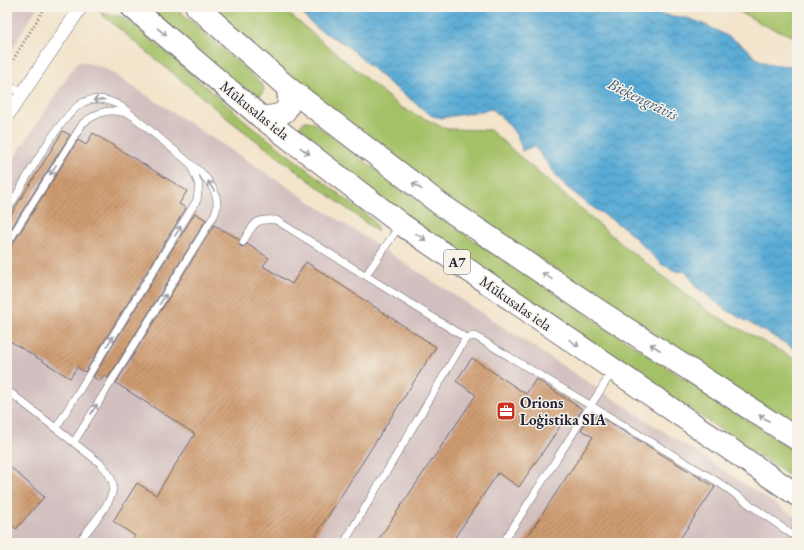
<svg xmlns="http://www.w3.org/2000/svg" width="804" height="550" viewBox="0 0 804 550" font-family="'EB Garamond',serif">
  <style>
    .industrial { fill: #d2bfbf }
    .green { fill: #a5c168; stroke: #647252 }
    .water { fill: url(#water-waves); stroke: #3e6688 }
    .building { fill: url(#building-hatch) }
    .lines { fill: none; stroke-linecap: round; stroke-linejoin: round }
    .service-casing { stroke: #6b666d; stroke-width: 8 }
    .minor-casing { stroke: #6b666d; stroke-width: 14 }
    .trunk-casing { stroke: #6b666d; stroke-width: 24 }
    .path { stroke: #6b666d; stroke-width: 2.5; stroke-dasharray: 1 3; stroke-linecap: butt }
    .service { stroke: #fff; stroke-width: 7 }
    .minor { stroke: #fff; stroke-width: 13 }
    .trunk { stroke: #fff; stroke-width: 22 }
    .oneway { stroke: #9c9ca7 }
    .labels { text-anchor: middle; dominant-baseline: central; stroke-width: 3; stroke-linejoin: round; paint-order: stroke }
    .shield { fill: #f7f3e8; stroke: #62616f; stroke-width: 1 }
    .shield-label { font-size: 14px; font-weight: bold; fill: #22223b }
    .street-label { font-size: 15px; fill: #22223b; stroke: #f7f3e8 }
    .poi-label { font-size: 15px; font-weight: bold; fill: #22223b; stroke: #f7f3e8; text-anchor: start }
    .water-label { font-size: 16px; font-style: italic; fill: #385979; stroke: #f7f3e8 }
  </style>
  <defs>
    <pattern id="water-waves" width="16" height="10" patternUnits="userSpaceOnUse"><rect width="16" height="10" fill="#5aabd5"/><path d="M0 5q4-4 8 0t8 0" fill="none" stroke="#4a8bae"/></pattern>
    <pattern id="building-hatch" width="6" height="6" patternUnits="userSpaceOnUse"><rect width="6" height="6" fill="#cf9c71"/><path d="M-1 1l2-2M0 6l6-6M5 7l2-2" fill="none" stroke="#a87f5e"/></pattern>
  </defs>
  <rect width="100%" height="100%" fill="#f7f3e8"/>
  <filter id="ink" filterUnits="userSpaceOnUse"><feTurbulence type="fractalNoise" baseFrequency=".025" numOctaves="2"/><feDisplacementMap in="SourceGraphic" scale="8" xChannelSelector="R" yChannelSelector="G"/><feConvolveMatrix kernelMatrix="1 2 1 2 8 2 1 2 1" color-interpolation-filters="sRGB"/></filter>
  <filter id="wash" filterUnits="userSpaceOnUse"><feTurbulence type="fractalNoise" baseFrequency=".012" numOctaves="4" result="noise"/><feDisplacementMap in="SourceGraphic" scale="16" xChannelSelector="R" yChannelSelector="G"/><feGaussianBlur stdDeviation="0.9" result="paint"/><feColorMatrix in="noise" values="0 0 0 0 0 0 0 0 0 0 0 0 0 0 0 0 0 1.4 0 .05"/><feComposite in="paint" operator="in"/></filter>
  <g filter="url(#wash)">
    <rect width="100%" height="100%" fill="#f3e4cb"/>
    <!-- industrial -->
    <g class="industrial">
      <polygon points="7,7 37,7 7,57"/>
      <polygon points="78,61 103,67 797,518 797,543 7,543 7,169"/>
    </g>
    <!-- green -->
    <g class="green">
      <polygon points="147,7 175,7 262,84 264,89 261,95 255,97 247,95"/>
      <polygon points="206,7 281,7 400,107 447,129 490,130 526,162 624,246 709,312 797,360 797,429 429,186 357,130"/>
      <polygon points="731,7 797,7 797,38 766,26"/>
      <polygon points="100,13 123,17 133,24 256,130 374,221 378,232 233,123"/>
      <path d="M305,121l7,1 133,99 352,232v28l-364,-245 -134,-99c-2,-7 0,-11 6,-16z"/>
    </g>
    <!-- water -->
    <path class="water" d="M295,7h355l1,3c13,7 25,5 39,9 14,4 42,19 55,28 4,2 6,8 11,11 13,8 26,8 41,7v285l-74,-42 -28,-22 -4,-9 -7,-6 -6,1 -17,-8 -35,-35 -38,-25 -24,-19 -30,-39 -12,5c-2,-17 -17,-31 -30,-42l-50,9 -10,-2 -44,-34 -42,-37 -28,-16z"/>
    <g id="blocks">
      <!-- building -->
      <g class="building">
        <polygon points="63,131 70,135 7,235 7,221"/>
        <polygon points="93,133 187,191 179,204 186,208 85,372 77,367 70,378 7,339 7,249 11,247 78,140 86,145"/>
        <polygon points="195,213 206,220 108,378 104,375 100,381 93,377"/>
        <polygon points="214,225 239,239 240,246 243,247 247,244 269,258 263,266 292,284 306,262 436,347 311,543 130,543 135,536 113,521 137,483 156,495 195,434 116,383"/>
        <polygon points="472,358 526,394 536,379 582,409 573,424 565,419 519,487 498,473 451,543 376,543 476,395 456,381"/>
        <polygon points="591,415 595,418 597,415 715,487 677,543 523,543 593,437 581,430"/>
        <polygon points="7,464 44,497 16,529 7,520"/>
      </g>
    </g>
  </g>
  <g filter="url(#ink)">
    <use href="#blocks" fill-opacity="0" stroke="#6b666d" stroke-width="1"/>
    <g class="lines">
      <defs>
        <g id="service">
          <polyline points="7,84 21,93"/>
          <path d="M7,211c16,-26 53,-97 77,-109 13,-6 27,-2 38,5l81,67c10,13 18,24 12,40l-141,228"/>
          <path d="M243,242c11,-18 11,-24 33,-22l190,118"/>
          <path d="M7,244l76,-121c17,-12 25,-15 46,-9"/>
          <polyline points="366,275 400,225"/>
          <path d="M7,390l94,74c5,6 11,12 12,21 2,16 -26,45 -35,58"/>
          <polyline points="56,428 197,200 199,185 192,168"/>
          <polyline points="344,543 466,338 475,336 718,482 797,538"/>
          <polyline points="503,543 612,372"/>
        </g>
        <polyline id="minor" points="7,116 81,7"/>
        <g id="trunk">
          <polyline points="132,7 261,117 401,224 797,495"/>
          <polyline points="197,7 287,87 440,204 599,311 797,439"/>
          <path d="M261,117c23,0 32,-6 26,-30"/>
        </g>
      </defs>
      <!-- service casing -->
      <use href="#service" class="service-casing"/>
      <!-- minor casing -->
      <use href="#minor" class="minor-casing"/>
      <!-- trunk casing -->
      <use href="#trunk" class="trunk-casing"/>
      <!-- path -->
      <polyline class="path" points="7,70 45,7"/>
      <!-- service -->
      <use href="#service" class="service"/>
      <!-- minor -->
      <use href="#minor" class="minor"/>
      <!-- trunk -->
      <use href="#trunk" class="trunk"/>
    </g>
    <!-- one-way arrows -->
    <defs><path id="oneway-shaft" d="M-6 0H5M1.5-3L5.5 0L1.5 3" fill="none" stroke-width="1.6" stroke-linecap="round" stroke-linejoin="round"/></defs>
    <g class="oneway">
      <use href="#oneway-shaft" transform="translate(162 32) rotate(40)"/>
      <use href="#oneway-shaft" transform="translate(99 100) rotate(178)"/>
      <use href="#oneway-shaft" transform="translate(305 151) rotate(37)"/>
      <use href="#oneway-shaft" transform="translate(53 170) rotate(122)"/>
      <use href="#oneway-shaft" transform="translate(211 186) rotate(-122)"/>
      <use href="#oneway-shaft" transform="translate(417 186) rotate(-143)"/>
      <use href="#oneway-shaft" transform="translate(178 231) rotate(-58)"/>
      <use href="#oneway-shaft" transform="translate(421 237) rotate(35)"/>
      <use href="#oneway-shaft" transform="translate(547 276) rotate(-146)"/>
      <use href="#oneway-shaft" transform="translate(163 299) rotate(-58)"/>
      <use href="#oneway-shaft" transform="translate(110 341) rotate(-58)"/>
      <use href="#oneway-shaft" transform="translate(574 343) rotate(35)"/>
      <use href="#oneway-shaft" transform="translate(655 347) rotate(-147)"/>
      <use href="#oneway-shaft" transform="translate(94 409) rotate(-58)"/>
      <use href="#oneway-shaft" transform="translate(764 418) rotate(-147)"/>
    </g>
  </g>
  <!-- icons -->
  <defs>
    <symbol id="office-square" viewBox="-11 -11 22 22"><rect x="-9" y="-9" width="18" height="18" rx="4" fill="#c8321e" stroke="#f7f3e8"/><path d="M-6-3h4V-5.5h4V-3h4V5H-6ZM-1-4.5V-3h2v-1.5ZM-6 0V1H6V0Z" fill="#fff"/></symbol>
  </defs>
  <g fill-rule="evenodd">
    <use href="#office-square" x="495" y="400" width="22" height="22"/>
  </g>
  <g class="labels">
    <!-- shield labels -->
    <rect class="shield" x="444" y="250" width="26" height="24" rx="3"/>
    <g class="shield-label">
      <text x="457" y="262">A7</text>
    </g>
    <!-- street labels -->
    <g class="street-label">
      <text transform="translate(255 110) rotate(39)">Mūkusalas iela</text>
      <text transform="translate(516 303) rotate(35)">Mūkusalas iela</text>
    </g>
    <!-- poi labels -->
    <g class="poi-label">
      <text x="520" y="402">Orions<tspan x="520" dy="17">Loģistika SIA</tspan></text>
    </g>
    <!-- water labels -->
    <g class="water-label">
      <text transform="translate(643 99) rotate(26)">Bieķengrāvis</text>
    </g>
  </g>
  <!-- margin -->
  <rect width="804" height="550" fill="none" stroke="#f7f3e8" stroke-width="24"/>
</svg>
